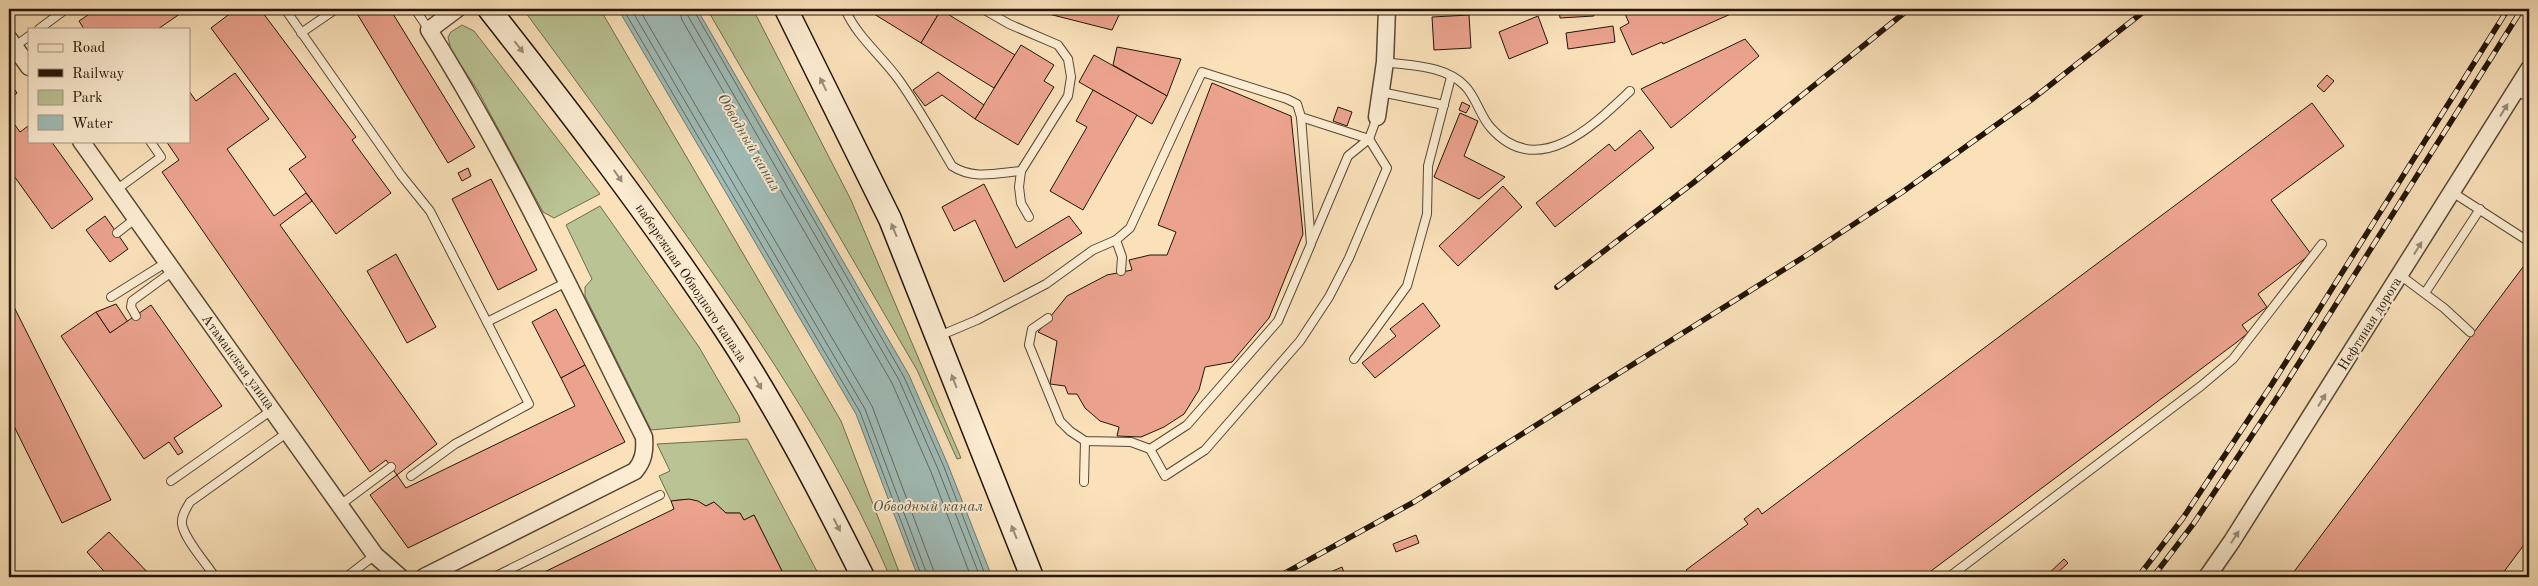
<svg xmlns="http://www.w3.org/2000/svg" width="2538" height="586" viewBox="0 0 2538 586" font-family="'Old Standard TT',serif">
  <style>
    .green { fill: #bac393; stroke: #6e6c4c }
    .water { fill: #a0bcb7; stroke: #6e7970 }
    .lines { fill: none; stroke-linecap: round; stroke-linejoin: round }
    .shore { stroke: #61685e; stroke-width: 1 }
    .building { fill: #eca38e; stroke: #221505 }
    .service-casing { stroke: #584832; stroke-width: 10 }
    .minor-casing { stroke: #584832; stroke-width: 19 }
    .secondary-casing { stroke: #221505; stroke-width: 25 }
    .service { stroke: #fcecd2; stroke-width: 8 }
    .minor { stroke: #fcecd2; stroke-width: 16 }
    .secondary { stroke: #fcecd2; stroke-width: 22 }
    .rail-casing { stroke: #221505; stroke-width: 5.5 }
    .rail { stroke: #fcecd2; stroke-width: 4; stroke-dasharray: 11; stroke-linecap: butt }
    .oneway { fill: #9a8b76 }
    .labels { text-anchor: middle; dominant-baseline: central; stroke-width: 4; stroke-linejoin: round; paint-order: stroke }
    .street-label { font-size: 14px; fill: #221505; stroke: #fcecd2 }
    .water-label { font-size: 15px; font-style: italic; fill: #4e4f43; stroke: #fcecd2 }
  </style>
  <rect width="100%" height="100%" fill="#fae1ba"/>
  <filter id="stains"><feTurbulence type="fractalNoise" baseFrequency=".004" numOctaves="4"/><feColorMatrix values="0 0 0 0 .2 0 0 0 0 .09 0 0 0 0 .02 0 0 0 .5 -.17"/></filter>
  <radialGradient id="worn" r=".72"><stop offset=".6" stop-color="#630" stop-opacity="0"/><stop offset="1" stop-color="#630" stop-opacity=".3"/></radialGradient>
  <!-- green -->
  <g class="green">
    <path d="M523,9h77l241,412 60,156h-11c-50,-117 -121,-224 -194,-328 -57,-81 -114,-161 -173,-240z"/>
    <polygon points="707,9 752,9 757,17 851,200 961,458 957,459 917,370"/>
    <polygon points="462,25 474,31 600,194 554,218 543,212 478,91 451,50 448,37 451,32"/>
    <polygon points="600,206 699,347 739,416 740,422 651,430 585,296 585,287 592,279 566,225"/>
    <path d="M747,439l73,138h-35l-31,-62 -10,5 -4,-7h-14l-12,-11 -8,4c-12,-8 -22,-7 -35,-5l-12,-25 11,-5 -13,-27z"/>
  </g>
  <!-- water -->
  <polygon class="water" points="618,9 697,9 909,375 948,465 992,577 918,577 856,414"/>
  <g class="lines">
    <!-- shore -->
    <g class="shore">
      <polyline points="623,9 860,412 922,577"/>
      <polyline points="631,9 865,409 928,577"/>
      <polyline points="639,9 872,406 936,577"/>
      <polyline points="679,9 682,20 892,383 931,472 971,577"/>
      <polyline points="687,9 688,16 899,380 938,469 980,577"/>
      <polyline points="693,9 904,377 944,467 986,577"/>
    </g>
  </g>
  <!-- building -->
  <g class="building">
    <polygon points="97,9 187,9 158,29 84,29 79,21"/>
    <polygon points="236,9 260,9 356,137 352,140 391,193 336,234 289,169 306,157 211,28"/>
    <polygon points="360,9 390,9 475,147 448,163 356,12"/>
    <polygon points="866,9 940,9 941,10 921,43"/>
    <polygon points="1029,9 1113,9 1120,13 1112,30"/>
    <polygon points="1559,9 1593,9 1594,16 1560,18"/>
    <polygon points="1623,9 1742,9 1663,44 1662,42 1632,55 1620,28 1629,23"/>
    <polygon points="941,10 1015,55 994,88 921,43"/>
    <polygon points="1469,15 1471,48 1434,50 1432,17"/>
    <polygon points="1538,16 1548,43 1509,59 1499,32"/>
    <polygon points="1613,26 1615,42 1568,49 1566,33"/>
    <polygon points="1745,39 1759,56 1671,128 1641,89"/>
    <polygon points="1021,45 1054,65 1044,81 1054,87 1018,145 975,119"/>
    <polygon points="1117,47 1181,59 1167,96 1113,65"/>
    <polygon points="1094,55 1167,96 1152,124 1079,82"/>
    <polygon points="938,72 984,105 975,119 942,95 925,106 913,90"/>
    <polygon points="235,73 269,119 227,149 274,216 306,193 312,201 280,225 437,444 397,475 386,460 370,472 162,172 179,160 166,141 189,141 189,91 196,101"/>
    <polygon points="2327,75 2334,81 2324,92 2317,86"/>
    <polygon points="9,81 17,93 9,100"/>
    <polygon points="1212,83 1291,116 1303,234 1269,318 1232,362 1205,367 1199,390 1184,414 1164,427 1141,437 1117,436 1119,427 1100,421 1085,408 1077,394 1068,394 1065,386 1050,384 1057,341 1038,332 1067,296 1107,275 1132,270 1129,260 1150,255 1167,255 1176,232 1158,225"/>
    <polygon points="1093,90 1137,115 1083,210 1050,191 1087,127 1076,121"/>
    <polygon points="1462,102 1470,106 1466,113 1459,110"/>
    <polygon points="2312,103 2344,146 2271,200 2311,254 2258,294 2267,307 2242,325 2248,333 2237,342 1923,577 1692,577 1686,570 1748,524 1744,519 1758,508 1762,514"/>
    <polygon points="1338,107 1352,112 1347,126 1333,121"/>
    <polygon points="1460,113 1478,121 1464,156 1505,177 1479,199 1434,177"/>
    <polygon points="15,125 20,132 28,126 29,141 51,141 93,199 52,229 9,169 9,130"/>
    <polygon points="1640,130 1654,148 1555,227 1536,203 1609,144 1615,151"/>
    <polygon points="468,168 471,176 462,181 458,173"/>
    <polygon points="491,179 537,270 498,290 452,199"/>
    <polygon points="984,184 1016,248 1069,216 1082,233 1004,282 975,220 954,231 942,207"/>
    <polygon points="1503,186 1522,207 1458,266 1439,246"/>
    <polygon points="105,216 128,249 110,262 86,230"/>
    <polygon points="396,254 436,327 407,343 367,271"/>
    <polygon points="2529,259 2529,538 2500,577 2290,577"/>
    <polygon points="9,297 111,500 62,523 9,416"/>
    <polygon points="1423,303 1440,326 1375,378 1362,363 1396,336 1390,329"/>
    <polygon points="116,304 128,322 110,333 96,312"/>
    <polygon points="151,305 222,406 174,438 183,452 178,455 169,442 144,459 61,336 96,312 110,333"/>
    <polygon points="556,309 585,365 561,378 532,322"/>
    <polygon points="585,365 625,442 408,548 370,495 397,475 406,488 575,406 561,378"/>
    <polygon points="689,499 698,501 706,506 714,502 726,513 740,513 744,520 754,515 785,577 534,577 674,509 671,501"/>
    <polygon points="109,532 152,577 109,577 87,552"/>
    <polygon points="1416,535 1419,543 1396,552 1393,544"/>
    <polygon points="2064,559 2068,563 2053,577 2048,577 2047,575"/>
    <polygon points="1342,567 1345,575 1319,577"/>
  </g>
  <g class="lines">
    <defs>
      <g id="service">
        <polyline points="285,9 401,175 430,211 529,404 455,444 411,476"/>
        <polyline points="415,9 429,30"/>
        <path d="M845,9c12,28 36,46 54,71 19,27 36,57 53,86 21,14 45,7 69,5"/>
        <polyline points="983,9 1009,24 1058,45 1068,59 1071,77 1068,96 1021,171 1019,187 1021,203 1029,217"/>
        <polyline points="39,29 66,9"/>
        <polyline points="301,33 336,9"/>
        <polyline points="14,47 29,36"/>
        <path d="M1385,62c26,4 60,3 80,24 11,11 15,30 26,42 47,53 103,-3 139,-37"/>
        <polyline points="2516,90 2529,98"/>
        <polyline points="1381,92 1444,105"/>
        <polyline points="116,190 161,157 150,141"/>
        <polyline points="2452,192 2528,241"/>
        <polyline points="117,233 136,218"/>
        <polyline points="1116,240 1122,257 1121,271"/>
        <polyline points="1312,241 1348,156 1369,139 1377,117"/>
        <polyline points="2400,275 2444,308 2470,332"/>
        <polyline points="2425,293 2480,209"/>
        <polyline points="111,297 167,262"/>
        <polyline points="136,316 131,307 132,301 173,271"/>
        <polyline points="487,322 567,282"/>
        <polyline points="939,336 977,320 1046,284 1093,250 1116,240 1130,228 1202,72 1287,99 1297,104 1301,117 1311,244 1278,321 1187,425 1150,449 1131,442 1085,441 1070,431 1060,421 1029,345 1032,329 1048,318"/>
        <polyline points="1354,359 1407,286 1427,214 1428,166 1451,77"/>
        <polyline points="1150,449 1165,476 1205,450 1300,341 1329,297 1349,258 1387,168 1369,139 1301,117"/>
        <polyline points="171,481 272,410"/>
        <polyline points="1084,482 1085,441"/>
        <polyline points="340,505 391,467"/>
        <polyline points="349,575 375,555"/>
        <path d="M215,577c-8,-13 -31,-38 -33,-53 -1,-8 4,-15 8,-22l98,-70"/>
        <polyline points="494,577 660,495"/>
        <polyline points="1672,577 1677,577"/>
        <polyline points="1949,577 2201,386 2233,359 2322,244"/>
      </g>
      <g id="minor">
        <polyline points="9,39 29,67"/>
        <polyline points="1377,117 1385,62 1387,9"/>
        <polyline points="81,141 375,555 400,577"/>
        <path d="M424,577l211,-106c9,-11 10,-20 9,-34 -69,-137 -133,-277 -215,-407l28,-21"/>
        <polyline points="2207,577 2232,541 2529,69"/>
      </g>
      <g id="secondary">
        <path d="M489,9c81,103 161,207 234,317 53,80 97,165 140,251"/>
        <polyline points="786,9 890,219 1032,577"/>
      </g>
    </defs>
    <!-- service casing -->
    <use href="#service" class="service-casing"/>
    <!-- minor casing -->
    <use href="#minor" class="minor-casing"/>
    <!-- secondary casing -->
    <use href="#secondary" class="secondary-casing"/>
    <!-- service -->
    <use href="#service" class="service"/>
    <!-- minor -->
    <use href="#minor" class="minor"/>
    <!-- secondary -->
    <use href="#secondary" class="secondary"/>
    <defs>
      <g id="rail">
        <polyline points="1557,287 1693,183 1909,9"/>
        <polyline points="1278,577 1414,502 1807,255 1901,193 2031,100 2147,9"/>
        <polyline points="2138,577 2183,518 2272,384 2508,9"/>
        <polyline points="2153,577 2194,523 2280,393 2522,9"/>
      </g>
    </defs>
    <!-- rail casing -->
    <use href="#rail" class="rail-casing"/>
    <!-- rail -->
    <use href="#rail" class="rail"/>
  </g>
  <!-- one-way arrows -->
  <defs><path id="oneway-solid" d="M-6-.8H1V-3.2L6.5 0L1 3.2V.8H-6Z" transform="scale(1.25)"/></defs>
  <g class="oneway">
    <use href="#oneway-solid" transform="translate(519 47) rotate(52)"/>
    <use href="#oneway-solid" transform="translate(823 84) rotate(-116)"/>
    <use href="#oneway-solid" transform="translate(2504 110) rotate(-58)"/>
    <use href="#oneway-solid" transform="translate(618 176) rotate(55)"/>
    <use href="#oneway-solid" transform="translate(894 230) rotate(-112)"/>
    <use href="#oneway-solid" transform="translate(2418 248) rotate(-58)"/>
    <use href="#oneway-solid" transform="translate(954 381) rotate(-111)"/>
    <use href="#oneway-solid" transform="translate(758 383) rotate(59)"/>
    <use href="#oneway-solid" transform="translate(2322 400) rotate(-58)"/>
    <use href="#oneway-solid" transform="translate(837 525) rotate(63)"/>
    <use href="#oneway-solid" transform="translate(1014 532) rotate(-112)"/>
    <use href="#oneway-solid" transform="translate(2235 537) rotate(-57)"/>
  </g>
  <g class="labels">
    <!-- street labels -->
    <g class="street-label">
      <text transform="translate(691 283) rotate(56)">набережная Обводного канала</text>
      <text transform="translate(2370 324) rotate(-58)">Нефтяная дорога</text>
      <text transform="translate(238 362) rotate(54)">Атаманская улица</text>
    </g>
    <!-- water labels -->
    <g class="water-label">
      <text transform="translate(748 143) rotate(60)">Обводный канал</text>
      <text x="928" y="507">Обводный канал</text>
    </g>
  </g>
  <!-- margin -->
  <rect width="2538" height="586" fill="none" stroke="#fae1ba" stroke-width="30"/>
  <rect x="10" y="10" width="2518" height="566" fill="none" stroke="#221505" stroke-width="2.5"/>
  <rect x="15" y="15" width="2508" height="556" fill="none" stroke="#221505"/>
  <!-- legend -->
  <rect x="28" y="28" width="162" height="115" fill="#fcecd2" stroke="#a59680"/>
  <rect x="38" y="44" width="25" height="8" fill="#fcecd2" stroke="#a59680"/>
  <text x="72" y="52" font-size="15" fill="#221505">Road</text>
  <rect x="38" y="69" width="25" height="8" fill="#221505" stroke="#a59680"/>
  <text x="72" y="78" font-size="15" fill="#221505">Railway</text>
  <rect x="38" y="90" width="25" height="15" fill="#bac393" stroke="#a59680"/>
  <text x="72" y="102" font-size="15" fill="#221505">Park</text>
  <rect x="38" y="115" width="25" height="15" fill="#a0bcb7" stroke="#a59680"/>
  <text x="72" y="128" font-size="15" fill="#221505">Water</text>
  <rect width="100%" height="100%" filter="url(#stains)"/>
  <rect width="100%" height="100%" fill="url(#worn)"/>
</svg>
